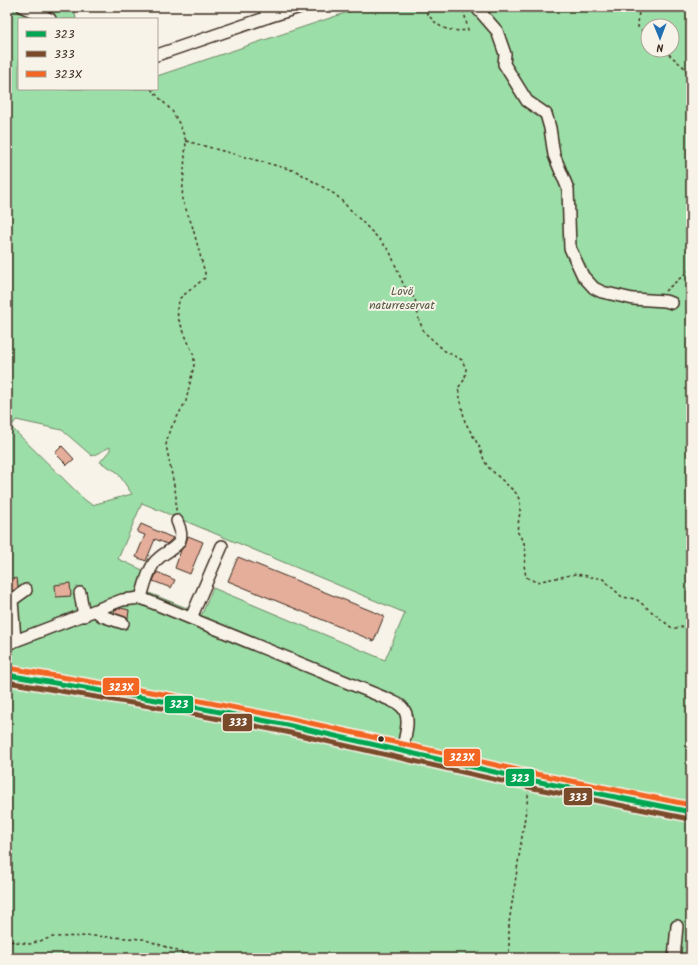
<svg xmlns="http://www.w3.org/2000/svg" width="698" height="965" viewBox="0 0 698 965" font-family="Kalam,sans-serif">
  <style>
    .green { fill: #9cdea8; stroke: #6c8463; fill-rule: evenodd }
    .building { fill: #e5ae9b; stroke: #3b2a1e }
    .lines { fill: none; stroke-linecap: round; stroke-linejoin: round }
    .minor-casing { stroke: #3b2a1e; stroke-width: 14 }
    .path { stroke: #3b2a1e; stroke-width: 1.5; stroke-dasharray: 3 3; stroke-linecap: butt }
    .minor { stroke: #f7f3e8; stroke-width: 11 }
    .bus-1-casing { stroke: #f7f3e8; stroke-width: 8 }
    .bus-2-casing { stroke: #f7f3e8; stroke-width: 8 }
    .bus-3-casing { stroke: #f7f3e8; stroke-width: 8 }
    .bus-1 { stroke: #00a651; stroke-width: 5 }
    .bus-2 { stroke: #7a4b2a; stroke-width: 5 }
    .bus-3 { stroke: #f26522; stroke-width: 5 }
    .bus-dot { fill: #3b2a1e; stroke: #f7f3e8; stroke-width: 1.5 }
    .labels { text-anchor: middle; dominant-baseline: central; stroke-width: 4; stroke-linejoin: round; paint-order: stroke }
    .park-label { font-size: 12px; fill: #535740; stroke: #f7f3e8 }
    .line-badge { stroke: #f7f3e8; stroke-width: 1.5 }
    .badge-label { font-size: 11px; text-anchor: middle; font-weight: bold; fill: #fff }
  </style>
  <rect width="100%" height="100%" fill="#f7f3e8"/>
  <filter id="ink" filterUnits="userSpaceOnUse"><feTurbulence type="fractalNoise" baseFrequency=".025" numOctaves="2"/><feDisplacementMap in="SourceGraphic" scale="8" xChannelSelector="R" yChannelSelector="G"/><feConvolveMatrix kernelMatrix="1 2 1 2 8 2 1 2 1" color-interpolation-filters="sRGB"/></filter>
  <g filter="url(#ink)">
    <!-- green -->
    <path class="green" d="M7,7h67l2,12h-57v70h138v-13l206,-69h328v777l-4,15 4,1v158h-684zM648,26h24v24h-24zM16,420l46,10 30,26 18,-9v3l-10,12 17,10 15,22 -40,11 -7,-5 -74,-73zM142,503l263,110 -20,47 -172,-72 -11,26 -63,-25 6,-18 -27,-12z"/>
    <!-- building -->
    <g class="building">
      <polygon points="62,446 74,459 67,465 55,453"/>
      <polygon points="141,524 173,538 167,544 155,539 146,561 136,557 145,535 137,532"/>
      <polygon points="188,536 203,542 190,574 175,568 181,550 185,545"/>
      <polygon points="238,557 384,616 374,641 228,581"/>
      <polygon points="157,572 175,580 171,588 153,581"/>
      <polygon points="17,578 18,587 13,591 7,591 7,580"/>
      <polygon points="70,583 71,596 56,597 55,585"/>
      <polygon points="121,608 129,610 128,618 114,613 115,610"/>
    </g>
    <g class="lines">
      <defs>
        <g id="minor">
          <polyline points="23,7 50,19"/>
          <polyline points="264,7 268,17"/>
          <polyline points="476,7 497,31 505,54 504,64 527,101 546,114 550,128 554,155 568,189 570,248 583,276 594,288 602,292 633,299 665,301 672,303"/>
          <polyline points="157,55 268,17 300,7"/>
          <polyline points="80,593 84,616"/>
          <path d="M141,598c3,-11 6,-25 13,-35 13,-17 36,-13 23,-42"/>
          <polyline points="96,611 102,616 123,623"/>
          <polyline points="191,618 222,546"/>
          <polyline points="15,640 12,600 26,590"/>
          <path d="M7,644l115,-44 19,-2 249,102c3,2 8,3 11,6 12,11 3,32 1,46"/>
          <polyline points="7,675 168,702 287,725 530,780 691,812"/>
          <polyline points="674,958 677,926"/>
        </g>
      </defs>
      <!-- minor casing -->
      <use href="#minor" class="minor-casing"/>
      <!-- path -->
      <g class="path">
        <path d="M423,7c12,19 22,26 45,23l-5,-23"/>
        <polyline points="639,7 638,27 648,36"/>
        <polyline points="664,50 686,69 691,90"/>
        <polyline points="151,89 172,111 180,125 186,141 182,199 192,225 205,273 205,278 180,298 177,309 178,318 194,356 194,365 186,401 169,432 166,445 176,495 176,511"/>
        <polyline points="186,141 296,171 336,195 380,240 390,252 404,286 415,299 419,320 424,332 445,351 462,360 466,369 465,379 458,388 465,422 480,448 484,460 488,467 516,493 520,501 520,512 517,531 524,543 526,553 524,565 526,577 536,582 576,574 603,579 622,597 636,599 672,628 680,628 687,624 691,627"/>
        <polyline points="665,291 691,269"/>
        <polyline points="690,803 691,797"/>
        <polyline points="7,945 9,941 30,944 53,937 94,936 143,939 198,958"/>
        <polyline points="509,958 509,923 529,790"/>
      </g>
      <!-- minor -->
      <use href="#minor" class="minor"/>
      <defs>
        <polyline id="bus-1" points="7,675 168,702 287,725 530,780 691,812"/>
        <polyline id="bus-2" points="7,682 167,709 286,732 528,787 690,819"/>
        <polyline id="bus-3" points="8,668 169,695 288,718 531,773 691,805"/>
      </defs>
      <!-- bus-1 casing -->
      <use href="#bus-1" class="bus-1-casing"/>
      <!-- bus-2 casing -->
      <use href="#bus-2" class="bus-2-casing"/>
      <!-- bus-3 casing -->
      <use href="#bus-3" class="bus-3-casing"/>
      <!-- bus-1 -->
      <use href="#bus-1" class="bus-1"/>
      <!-- bus-2 -->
      <use href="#bus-2" class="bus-2"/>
      <!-- bus-3 -->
      <use href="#bus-3" class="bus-3"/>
    </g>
  </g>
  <!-- markers -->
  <circle class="bus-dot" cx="381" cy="739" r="3.5"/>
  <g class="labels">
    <!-- park labels -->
    <g class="park-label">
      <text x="402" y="291">Lovö<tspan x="402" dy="14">naturreservat</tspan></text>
    </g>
  </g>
  <g class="line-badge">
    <rect x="102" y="677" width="38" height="19" rx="4" fill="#f26522"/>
    <rect x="164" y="695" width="30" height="19" rx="4" fill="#00a651"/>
    <rect x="222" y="713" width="31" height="19" rx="4" fill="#7a4b2a"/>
    <rect x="443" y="748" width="38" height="19" rx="4" fill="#f26522"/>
    <rect x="505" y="768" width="30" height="19" rx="4" fill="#00a651"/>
    <rect x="563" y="787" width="30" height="19" rx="4" fill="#7a4b2a"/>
  </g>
  <g class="badge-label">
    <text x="121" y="691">323X</text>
    <text x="179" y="708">323</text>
    <text x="238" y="726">333</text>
    <text x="462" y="761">323X</text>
    <text x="520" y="782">323</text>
    <text x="578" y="801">333</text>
  </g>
  <!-- margin -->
  <rect width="698" height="965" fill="none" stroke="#f7f3e8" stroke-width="24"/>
  <rect x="12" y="12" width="674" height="941" fill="none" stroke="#3b2a1e" stroke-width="1.5" filter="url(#ink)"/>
  <!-- legend -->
  <rect x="18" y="18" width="140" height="72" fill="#f7f3e8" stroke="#aca397"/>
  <rect x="26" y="31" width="20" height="6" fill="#00a651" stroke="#aca397"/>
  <text x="54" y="38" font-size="12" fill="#3b2a1e">323</text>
  <rect x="26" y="51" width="20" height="6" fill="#7a4b2a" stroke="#aca397"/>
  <text x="54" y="58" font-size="12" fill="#3b2a1e">333</text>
  <rect x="26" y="71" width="20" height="6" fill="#f26522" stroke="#aca397"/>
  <text x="54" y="78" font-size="12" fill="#3b2a1e">323X</text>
  <!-- north arrow -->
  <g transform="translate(660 38) rotate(179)"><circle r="19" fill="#f7f3e8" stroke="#aca397"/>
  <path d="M0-3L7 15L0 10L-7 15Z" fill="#1f6fb2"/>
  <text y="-6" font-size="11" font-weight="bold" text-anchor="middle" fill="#3b2a1e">N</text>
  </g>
</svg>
